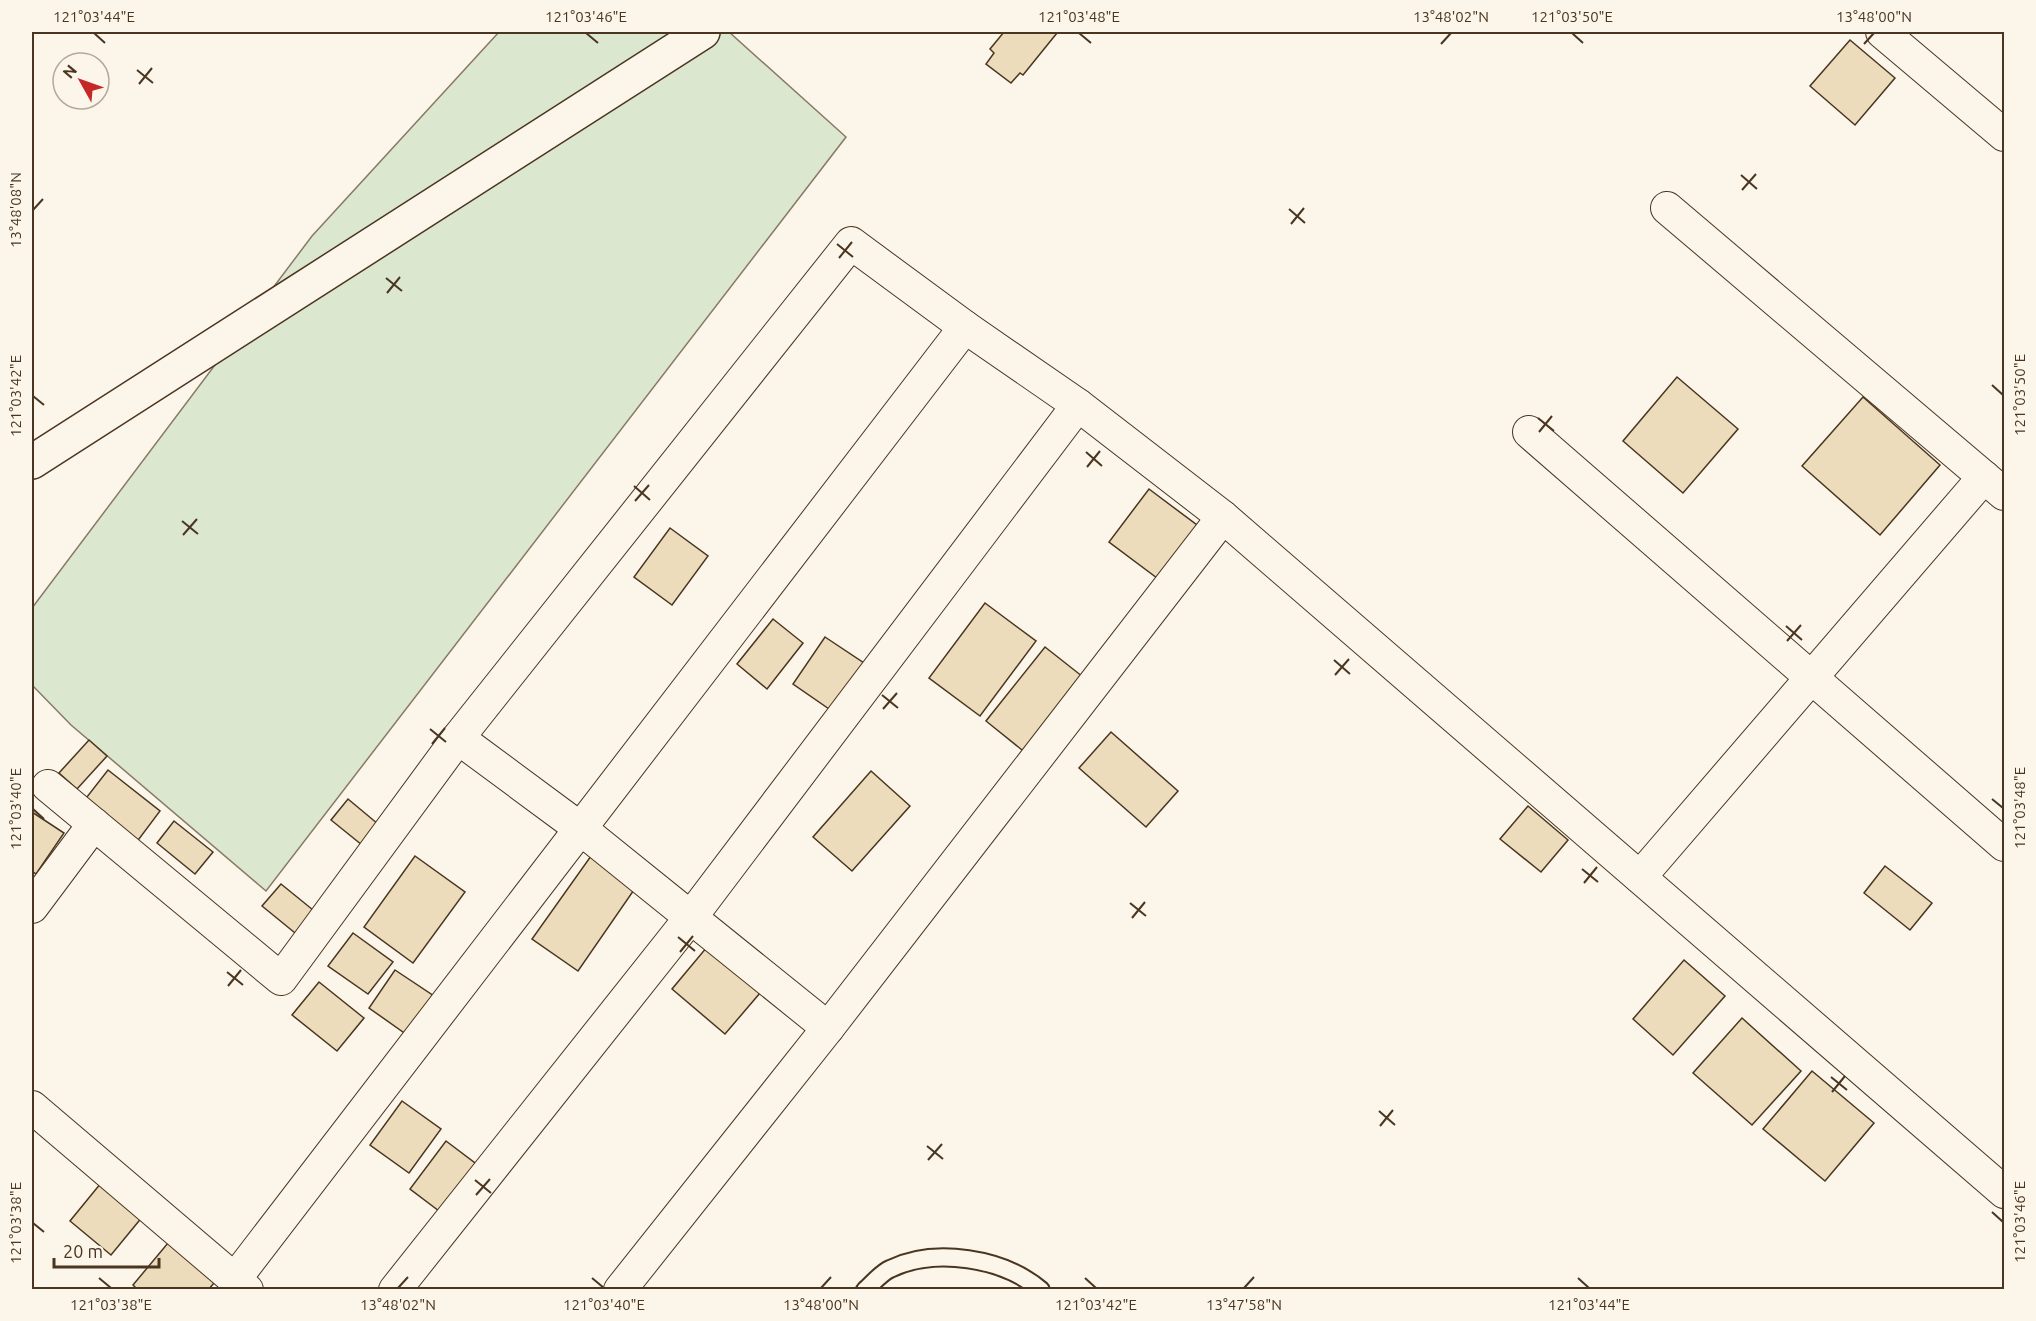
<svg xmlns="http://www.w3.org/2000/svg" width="2036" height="1321" viewBox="0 0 2036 1321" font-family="Ubuntu,sans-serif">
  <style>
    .green { fill: #dce7d0; stroke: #887966; stroke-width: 1.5 }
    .building { fill: #ecdcbc; stroke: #4a3520; stroke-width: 1.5 }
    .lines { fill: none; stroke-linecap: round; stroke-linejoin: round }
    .lane-casing { stroke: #4a3520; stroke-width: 20 }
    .street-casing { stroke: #4a3520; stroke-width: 34 }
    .primary-casing { stroke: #4a3520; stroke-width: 36 }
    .lane { stroke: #fbf6e9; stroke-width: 16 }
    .street { stroke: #fbf6e9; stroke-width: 32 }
    .primary { stroke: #fbf6e9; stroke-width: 33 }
    .ticks { fill: none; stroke: #4a3520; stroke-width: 2 }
    .neatline { fill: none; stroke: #4a3520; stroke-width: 2 }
    .ticks-label { font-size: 15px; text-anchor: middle; fill: #4a3520 }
  </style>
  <rect width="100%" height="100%" fill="#fbf6e9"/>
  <!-- green -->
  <polygon class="green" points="499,32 729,32 846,137 266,891 71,725 32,685 32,608 312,236"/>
  <!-- building -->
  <g class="building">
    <polygon points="1004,32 1056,32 1057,33 1023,75 1020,73 1011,83 986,64 994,53 990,49"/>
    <polygon points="1850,40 1895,78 1855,125 1810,86"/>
    <polygon points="1677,377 1738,429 1683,493 1623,441"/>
    <polygon points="1863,397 1940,465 1880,535 1802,466"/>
    <polygon points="1149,489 1201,528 1161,581 1109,542"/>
    <polygon points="670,528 708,556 672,605 634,577"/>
    <polygon points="985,603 1036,641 980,716 929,678"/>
    <polygon points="773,619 803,643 767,689 737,664"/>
    <polygon points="825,637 864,663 832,711 793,684"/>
    <polygon points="1045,647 1092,684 1032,758 986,721"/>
    <polygon points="1111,732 1178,791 1146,827 1079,768"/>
    <polygon points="89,740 107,756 77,789 59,773"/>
    <polygon points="108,770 160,811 136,843 83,802"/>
    <polygon points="871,771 910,806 852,871 813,837"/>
    <polygon points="348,799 384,829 367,849 331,820"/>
    <polygon points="1528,806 1568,840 1541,872 1500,839"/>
    <polygon points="32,812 64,833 36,874 32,871"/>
    <polygon points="174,821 213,852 195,874 157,843"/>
    <polygon points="415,856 465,892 413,963 364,927"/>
    <polygon points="591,856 636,887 578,971 532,939"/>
    <polygon points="1885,866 1932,903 1910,930 1864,893"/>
    <polygon points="281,884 318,914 300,937 262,906"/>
    <polygon points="353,933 393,962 368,994 328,966"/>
    <polygon points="707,947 760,993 725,1034 672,989"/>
    <polygon points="1684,960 1725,996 1673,1055 1633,1019"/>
    <polygon points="395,970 437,998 410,1037 369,1008"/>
    <polygon points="319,982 364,1018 337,1051 292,1015"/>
    <polygon points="1742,1018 1801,1071 1752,1125 1693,1073"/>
    <polygon points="1812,1071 1874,1123 1825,1181 1763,1129"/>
    <polygon points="402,1101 441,1129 409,1173 370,1145"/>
    <polygon points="446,1141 479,1166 443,1214 410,1189"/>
    <polygon points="101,1183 143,1216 111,1255 70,1221"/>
    <polygon points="173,1237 220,1276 208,1290 138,1290 133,1285"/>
  </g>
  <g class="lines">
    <defs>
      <path id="lane" d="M865,1290c8,-7 16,-17 25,-21 45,-22 113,-11 151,21"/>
      <g id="street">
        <polyline points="1882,32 2004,135"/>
        <polyline points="1667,208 2004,494"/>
        <polyline points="1529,432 2004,845"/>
        <polyline points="458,738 581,829 828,1028"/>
        <polyline points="48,786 281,979 458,738 851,243 965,327 1078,405 1223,517 2004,1192"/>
        <polyline points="1640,877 1984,477"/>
        <polyline points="32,907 94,824"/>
        <polyline points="32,1107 247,1290"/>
        <polyline points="235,1279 965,327"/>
        <polyline points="395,1290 691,917 1078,405"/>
        <polyline points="620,1290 828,1028 1223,517"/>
      </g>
      <polyline id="primary" points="32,462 703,32"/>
    </defs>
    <!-- lane casing -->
    <use href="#lane" class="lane-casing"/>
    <!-- street casing -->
    <use href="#street" class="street-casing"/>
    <!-- primary casing -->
    <use href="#primary" class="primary-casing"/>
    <!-- lane -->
    <use href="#lane" class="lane"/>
    <!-- street -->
    <use href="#street" class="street"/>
    <!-- primary -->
    <use href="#primary" class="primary"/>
  </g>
  <!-- ticks -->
  <path class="ticks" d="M94,33l11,10M586,33l12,10M1079,33l12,10M1572,33l11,10M1441,44l10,-11M1864,44l10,-11M137,70l16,13M139,84l13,-16M1741,175l16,14M1742,190l14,-16M1289,209l16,14M33,210l10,-11M1291,224l13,-16M837,244l16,13M839,258l13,-16M386,278l16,13M387,293l13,-16M1992,385l11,10M33,396l11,9M1538,418l16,13M1539,432l13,-16M1086,452l16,14M1087,467l13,-16M634,486l16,14M635,501l14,-16M182,521l16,13M183,535l14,-16M1786,626l16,14M1787,641l14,-16M1334,660l16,14M1335,675l14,-16M882,695l16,13M883,709l14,-16M430,729l16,13M432,744l13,-16M1992,799l11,9M33,809l11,10M1582,869l16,13M1584,883l13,-16M1130,903l16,13M1132,918l13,-16M678,937l17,14M680,952l13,-16M227,972l16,13M228,986l13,-16M1831,1077l16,13M1832,1092l13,-16M1379,1111l16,14M1380,1126l13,-16M927,1146l16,13M928,1160l14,-16M475,1180l16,13M476,1195l14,-16M1992,1212l11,10M33,1223l11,9M99,1278l12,10M592,1278l12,10M1085,1278l11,10M1578,1278l11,10M398,1288l10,-11M821,1288l10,-11M1244,1288l10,-11"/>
  <!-- border -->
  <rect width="2036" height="1321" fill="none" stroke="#fbf6e9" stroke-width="66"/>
  <!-- north arrow -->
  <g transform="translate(81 81) rotate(310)"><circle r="28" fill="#fbf6e9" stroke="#b4a999" stroke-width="1.5"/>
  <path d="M0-4.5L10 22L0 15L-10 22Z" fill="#c62828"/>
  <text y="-9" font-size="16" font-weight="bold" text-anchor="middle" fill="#4a3520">N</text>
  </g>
  <!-- scale -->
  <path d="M54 1258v9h105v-9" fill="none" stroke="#4a3520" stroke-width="3"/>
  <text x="63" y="1258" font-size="18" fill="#4a3520" stroke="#fbf6e9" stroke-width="4.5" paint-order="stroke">20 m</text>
  <rect x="33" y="33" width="1970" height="1255" class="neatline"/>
  <g class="ticks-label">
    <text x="94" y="22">121°03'44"E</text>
    <text x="586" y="22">121°03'46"E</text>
    <text x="1079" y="22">121°03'48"E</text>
    <text x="1451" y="22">13°48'02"N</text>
    <text x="1572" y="22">121°03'50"E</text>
    <text x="1874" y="22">13°48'00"N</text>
    <text transform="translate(16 210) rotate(-90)" y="5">13°48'08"N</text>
    <text transform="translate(2020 395) rotate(-90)" y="5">121°03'50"E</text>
    <text transform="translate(16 396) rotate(-90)" y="5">121°03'42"E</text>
    <text transform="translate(2020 808) rotate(-90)" y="5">121°03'48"E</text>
    <text transform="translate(16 809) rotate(-90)" y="5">121°03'40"E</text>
    <text transform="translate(2020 1222) rotate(-90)" y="5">121°03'46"E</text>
    <text transform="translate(16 1223) rotate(-90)" y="5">121°03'38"E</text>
    <text x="111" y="1310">121°03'38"E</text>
    <text x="398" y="1310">13°48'02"N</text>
    <text x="604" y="1310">121°03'40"E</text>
    <text x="821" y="1310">13°48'00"N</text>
    <text x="1096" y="1310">121°03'42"E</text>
    <text x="1244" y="1310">13°47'58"N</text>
    <text x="1589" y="1310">121°03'44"E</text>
  </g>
</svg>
